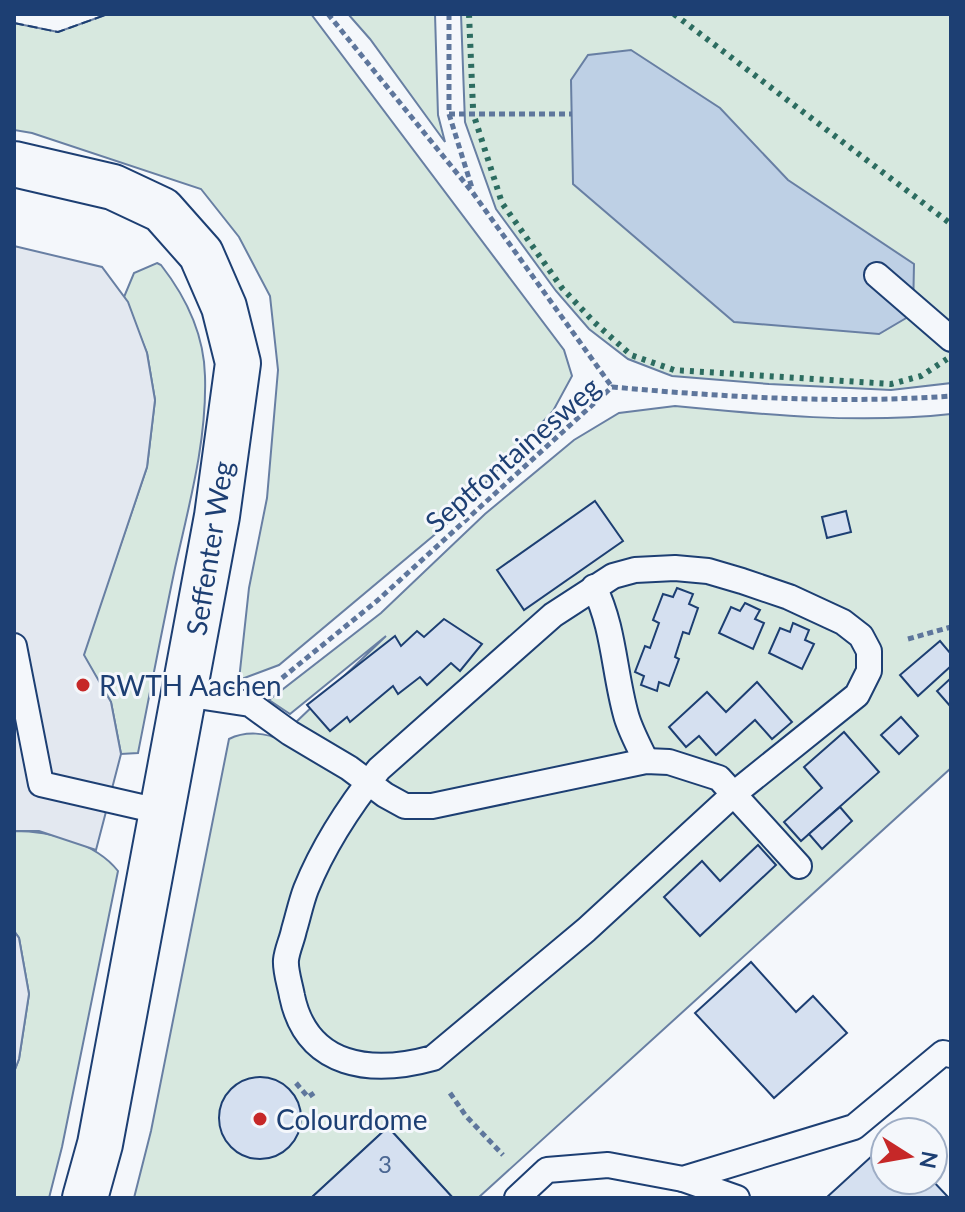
<svg xmlns="http://www.w3.org/2000/svg" width="965" height="1212" viewBox="0 0 965 1212" font-family="Lato,sans-serif">
  <style>
    .green { fill: #d7e8df; stroke: #687fa3; stroke-width: 2 }
    .parking { fill: #e3e8f0; stroke: #687fa3; stroke-width: 2 }
    .water { fill: #bed0e5; stroke: #687fa3; stroke-width: 2 }
    .building { fill: #d5e0f0; stroke: #1d3f73; stroke-width: 2 }
    .lines { fill: none; stroke-linecap: round; stroke-linejoin: round }
    .service-casing { stroke: #1d3f73; stroke-width: 28 }
    .minor-casing { stroke: #1d3f73; stroke-width: 48 }
    .path { stroke: #5e769c; stroke-width: 5; stroke-dasharray: 6 4; stroke-linecap: butt }
    .service { stroke: #f4f7fb; stroke-width: 24 }
    .minor { stroke: #f4f7fb; stroke-width: 44 }
    .hedge { stroke: #2c6c60; stroke-width: 6; stroke-dasharray: 4 6; stroke-linecap: butt }
    .fence { stroke: #1d3f73; stroke-width: 2; stroke-dasharray: 10 4; stroke-linecap: butt }
    .poi-dot { fill: #c62828; stroke: #f4f7fb; stroke-width: 3 }
    .labels { text-anchor: middle; dominant-baseline: central; stroke-width: 6; stroke-linejoin: round; paint-order: stroke }
    .number-label { font-size: 24px; fill: #4b6792 }
    .street-label { font-size: 28px; fill: #1d3f73; stroke: #f4f7fb }
    .poi-label { font-size: 28px; fill: #1d3f73; stroke: #f4f7fb; text-anchor: start }
  </style>
  <rect width="100%" height="100%" fill="#f4f7fb"/>
  <!-- green -->
  <g class="green">
    <polygon points="108,14 311,14 564,350 572,376 553,411 445,526 279,665 239,680 249,588 267,498 278,370 270,296 239,237 201,189 32,133 14,130 14,23 58,32"/>
    <polygon points="348,14 435,14 438,115 445,142 370,39"/>
    <polygon points="461,14 951,14 951,383 891,390 769,384 672,376 628,359 589,329 556,291 496,209 465,122"/>
    <path d="M157,263l4,2c25,32 43,69 44,111 2,65 -16,129 -30,192 -13,62 -25,124 -37,185l-17,1 -10,-52 -28,-47 64,-188 8,-67 -8,-47 -23,-56 10,-24z"/>
    <path d="M675,406c92,9 184,18 276,8v354l-473,430h-25l-65,-71 -77,71h-177l17,-67 78,-392c16,-8 38,-7 52,2l12,-16 93,-89 -96,78 -21,-14 112,-87 104,-99 89,-74 45,-27z"/>
    <path d="M14,831c36,0 81,11 104,40l-56,276 -13,51h-35v-126l5,-13 10,-65 -10,-56 -5,-7z"/>
  </g>
  <!-- parking -->
  <g class="parking">
    <polygon points="14,246 102,267 128,302 147,353 155,400 147,467 84,655 111,702 121,754 96,850 39,831 14,831"/>
    <polygon points="14,931 19,938 29,994 19,1059 14,1072"/>
  </g>
  <!-- water -->
  <polygon class="water" points="631,50 720,108 788,180 914,264 913,314 879,334 734,322 573,184 571,80 588,55"/>
  <!-- building -->
  <g class="building">
    <polygon points="595,501 623,541 524,610 497,570"/>
    <polygon points="846,511 851,532 827,538 822,517"/>
    <polygon points="677,588 693,594 689,604 698,608 689,634 683,632 675,657 679,659 669,686 659,682 657,691 641,685 644,676 635,672 645,646 650,648 659,623 653,620 663,594 673,597"/>
    <polygon points="745,603 760,610 755,619 764,623 753,649 719,633 731,607 740,611"/>
    <polygon points="444,619 482,644 460,671 451,663 427,685 420,677 398,694 393,686 350,722 347,717 330,731 307,705 395,636 401,646 417,631 424,637"/>
    <polygon points="793,623 809,630 805,640 814,644 802,669 769,653 780,628 790,632"/>
    <polygon points="940,641 951,654 951,666 918,696 900,675"/>
    <polygon points="951,678 951,707 937,691"/>
    <polygon points="757,682 792,722 772,739 755,720 716,755 699,736 686,747 669,727 707,692 726,712"/>
    <polygon points="901,717 918,736 899,754 881,735"/>
    <polygon points="844,732 879,772 801,841 784,822 822,788 804,767"/>
    <polygon points="840,807 852,821 822,849 809,834"/>
    <polygon points="758,845 776,865 700,936 664,897 702,861 720,881"/>
    <polygon points="751,962 796,1012 813,996 847,1033 774,1098 695,1013"/>
    <circle cx="260" cy="1118" r="41"/>
    <polygon points="388,1127 453,1198 311,1198"/>
    <polygon points="885,1144 885,1180 932,1180 949,1198 826,1198"/>
  </g>
  <g class="lines">
    <defs>
      <g id="service">
        <polyline points="877,275 951,339"/>
        <path d="M675,568l33,3 34,10 47,16 54,25 18,14 8,15v20l-12,24 -122,98 -149,137 -153,128c-61,17 -126,10 -141,-62 -2,-11 -7,-26 -6,-36 1,-10 6,-20 8,-30 4,-13 7,-28 12,-41 17,-42 45,-85 73,-120l174,-154 60,-39 22,-6z"/>
        <path d="M594,587c20,40 20,85 32,128 4,15 13,31 20,46"/>
        <polyline points="14,646 41,784 163,812"/>
        <polyline points="184,694 250,704 290,733 349,768 385,795 405,806 432,806 646,761 669,762 719,778 799,866"/>
        <polyline points="683,1179 737,1198"/>
        <polyline points="517,1198 547,1170 608,1165 683,1179 854,1127 943,1053 951,1055"/>
      </g>
      <polyline id="minor" points="14,164 113,187 162,210 201,254 224,307 238,363 217,516 100,1144 85,1198"/>
    </defs>
    <!-- service casing -->
    <use href="#service" class="service-casing"/>
    <!-- minor casing -->
    <use href="#minor" class="minor-casing"/>
    <!-- path -->
    <g class="path">
      <polyline points="328,14 473,193 612,387"/>
      <polyline points="449,14 449,114 472,188"/>
      <polyline points="449,114 572,114"/>
      <polyline points="908,639 951,627"/>
      <path d="M282,678l96,-78 234,-213c113,10 226,17 339,9"/>
      <polyline points="296,1083 308,1097 314,1093"/>
      <polyline points="450,1093 466,1116 503,1155"/>
    </g>
    <!-- service -->
    <use href="#service" class="service"/>
    <!-- minor -->
    <use href="#minor" class="minor"/>
    <!-- hedge -->
    <g class="hedge">
      <polyline points="469,14 473,108"/>
      <polyline points="674,14 951,224"/>
      <polyline points="475,119 502,203 562,288 594,322 631,355 674,370 891,384 921,376 947,359"/>
    </g>
    <!-- fence -->
    <polyline class="fence" points="14,23 58,32 108,14"/>
  </g>
  <!-- markers -->
  <g class="poi-dot">
    <circle cx="83" cy="685" r="8"/>
    <circle cx="260" cy="1119" r="8"/>
  </g>
  <g class="labels">
    <!-- number labels -->
    <g class="number-label">
      <text x="385" y="1163">3</text>
    </g>
    <!-- street labels -->
    <g class="street-label">
      <text transform="translate(512 454) rotate(-41)">Septfontainesweg</text>
      <text transform="translate(209 548) rotate(-81)">Seffenter Weg</text>
    </g>
    <!-- poi labels -->
    <g class="poi-label">
      <text x="99" y="685">RWTH Aachen</text>
      <text x="276" y="1119">Colourdome</text>
    </g>
  </g>
  <!-- border -->
  <rect width="965" height="1212" fill="none" stroke="#1d3f73" stroke-width="32"/>
  <!-- north arrow -->
  <g transform="translate(909 1156) rotate(101)"><circle r="38" fill="#f4f7fb" stroke="#9eadc5" stroke-width="2"/>
  <path d="M0-6L14 30L0 20L-14 30Z" fill="#c62828"/>
  <text y="-12" font-size="22" font-weight="bold" text-anchor="middle" fill="#1d3f73">N</text>
  </g>
</svg>
